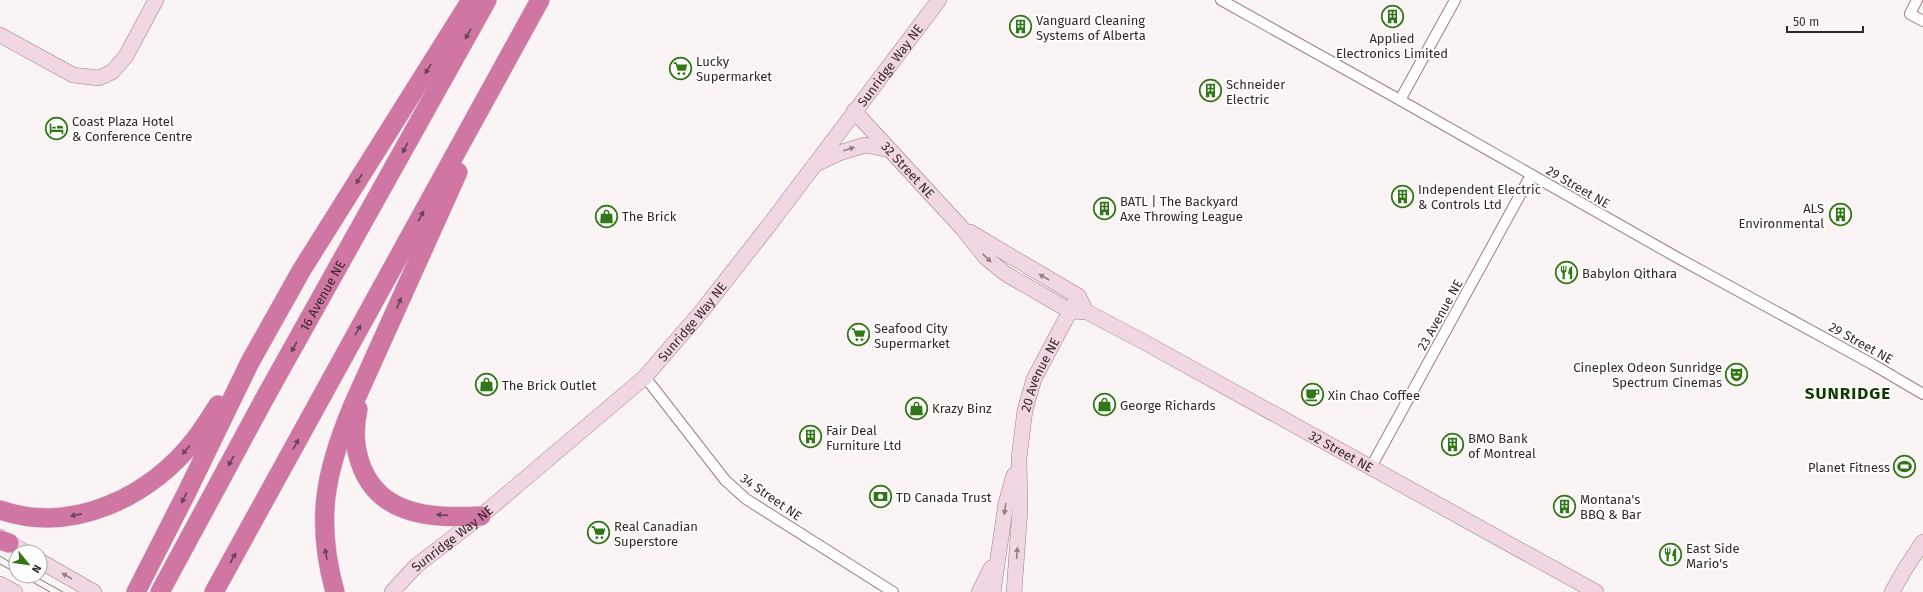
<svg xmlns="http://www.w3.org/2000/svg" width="1923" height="592" viewBox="0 0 1923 592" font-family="'Fira Sans',sans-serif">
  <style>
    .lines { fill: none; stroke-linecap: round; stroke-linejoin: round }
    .street-casing { stroke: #9e7f81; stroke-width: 12 }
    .secondary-casing { stroke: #9e7f81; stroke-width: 16 }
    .highway-casing { stroke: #d3d0d0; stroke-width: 20 }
    .street { stroke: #fff; stroke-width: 10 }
    .secondary { stroke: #f1d6e3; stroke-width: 15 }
    .highway { stroke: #cf77a2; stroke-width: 19 }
    .tram { stroke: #837879; stroke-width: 1 }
    .oneway { fill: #6b4453 }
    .oneway2 { fill: #937f86 }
    .labels { text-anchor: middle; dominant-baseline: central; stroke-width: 4; stroke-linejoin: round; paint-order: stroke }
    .poi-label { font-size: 13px; fill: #352829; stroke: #fff; text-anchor: start }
    .street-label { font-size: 13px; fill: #352829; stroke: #fff }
    .district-label { font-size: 17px; font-weight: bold; letter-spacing: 1px; fill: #0e3a00; stroke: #fff }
  </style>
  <rect width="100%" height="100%" fill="#fbf4f4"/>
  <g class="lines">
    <defs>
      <g id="street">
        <polyline points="1221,0 1400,100 1678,258 1872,364 1923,394"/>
        <polyline points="1917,0 1910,14 1923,21"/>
        <polyline points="1400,100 1455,0"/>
        <polyline points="645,377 725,480 746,499 893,592"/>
        <polyline points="1371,467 1531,175"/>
      </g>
      <g id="secondary">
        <polyline points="0,35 73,75 99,78 112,72 126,56 156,0"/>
        <path id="s1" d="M854,111l108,117 24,30 20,16 64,37 17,1 57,30 452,250"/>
        <polyline points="816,164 839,153 865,145 890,150"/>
        <polyline points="970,232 1078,296 1083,305"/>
        <polyline points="0,537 25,552"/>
        <polyline points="40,561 94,592"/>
        <polyline points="0,584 15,592"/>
        <path id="s2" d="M392,592l24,-26 65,-50 164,-139 56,-65 69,-88 169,-224"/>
        <polyline points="979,592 991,568"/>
        <polyline points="993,592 1006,503 1014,475"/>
        <path id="s3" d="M1014,592l6,-82 -1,-52 6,-48 9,-31 44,-83"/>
        <polyline points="1892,592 1905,569 1923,542"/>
      </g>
      <g id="highway">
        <path d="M358,409c-9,41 5,85 47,100 24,9 52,8 76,7"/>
        <path d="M0,510c73,25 152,-14 196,-72 8,-11 15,-22 22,-33"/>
        <polyline points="0,540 9,543"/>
        <polyline points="136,592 187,492 250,362 301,271 471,0"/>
        <path id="s4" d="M160,592l107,-198 220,-394"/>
        <polyline points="214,592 540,0"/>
        <path d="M335,592c-20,-72 -10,-120 18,-187l105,-233"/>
      </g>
    </defs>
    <!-- street casing -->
    <use href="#street" class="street-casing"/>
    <!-- secondary casing -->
    <use href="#secondary" class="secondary-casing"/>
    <!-- highway casing -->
    <use href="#highway" class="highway-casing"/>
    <!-- street -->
    <use href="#street" class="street"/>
    <!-- secondary -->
    <use href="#secondary" class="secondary"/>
    <!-- highway -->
    <use href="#highway" class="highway"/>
    <!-- tram -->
    <g class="tram">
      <polyline points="0,556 16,566"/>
      <polyline points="0,564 16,573"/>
      <polyline points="22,576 50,592"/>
      <polyline points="34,576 63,592"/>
    </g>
  </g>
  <!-- one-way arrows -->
  <defs><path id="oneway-solid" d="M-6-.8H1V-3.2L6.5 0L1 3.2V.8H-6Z"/></defs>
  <g class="oneway">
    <use href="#oneway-solid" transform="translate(468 34) rotate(119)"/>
    <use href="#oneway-solid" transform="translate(428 69) rotate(122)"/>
    <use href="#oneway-solid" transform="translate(405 148) rotate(119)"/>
    <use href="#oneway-solid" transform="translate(359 179) rotate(122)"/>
    <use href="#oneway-solid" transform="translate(421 216) rotate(-61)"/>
    <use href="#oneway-solid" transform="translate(399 303) rotate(-66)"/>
    <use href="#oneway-solid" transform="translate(358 330) rotate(-61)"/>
    <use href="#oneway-solid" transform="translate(294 347) rotate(119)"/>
    <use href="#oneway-solid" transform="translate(296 444) rotate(-61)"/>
    <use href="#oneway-solid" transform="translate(186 450) rotate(131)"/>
    <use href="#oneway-solid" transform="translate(231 461) rotate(119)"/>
    <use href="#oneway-solid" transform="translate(184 498) rotate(117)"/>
    <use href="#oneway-solid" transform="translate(76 515) rotate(169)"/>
    <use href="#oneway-solid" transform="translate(442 515) rotate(-176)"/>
    <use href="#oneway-solid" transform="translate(326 554) rotate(-99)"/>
    <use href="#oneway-solid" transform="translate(233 558) rotate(-61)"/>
  </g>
  <g class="oneway2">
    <use href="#oneway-solid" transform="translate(849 149) rotate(-17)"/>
    <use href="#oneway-solid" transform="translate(987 258) rotate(44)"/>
    <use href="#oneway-solid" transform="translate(1044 277) rotate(-150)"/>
    <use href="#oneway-solid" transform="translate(1005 509) rotate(98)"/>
    <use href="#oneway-solid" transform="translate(1017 553) rotate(-86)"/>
    <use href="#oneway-solid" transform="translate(67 576) rotate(-150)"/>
  </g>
  <!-- icons -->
  <defs>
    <symbol id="building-ring" viewBox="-11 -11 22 22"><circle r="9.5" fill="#fff" stroke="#317617" stroke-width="1.5"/><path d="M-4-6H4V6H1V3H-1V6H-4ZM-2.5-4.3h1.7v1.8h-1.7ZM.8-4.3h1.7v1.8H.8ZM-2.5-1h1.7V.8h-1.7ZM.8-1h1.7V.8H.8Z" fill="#317617"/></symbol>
    <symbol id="supermarket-ring" viewBox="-11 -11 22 22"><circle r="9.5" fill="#fff" stroke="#317617" stroke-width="1.5"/><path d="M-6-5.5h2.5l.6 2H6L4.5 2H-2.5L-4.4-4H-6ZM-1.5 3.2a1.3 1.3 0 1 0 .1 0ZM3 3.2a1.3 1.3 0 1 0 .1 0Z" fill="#317617"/></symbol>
    <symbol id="hotel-ring" viewBox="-11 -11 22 22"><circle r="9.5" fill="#fff" stroke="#317617" stroke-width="1.5"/><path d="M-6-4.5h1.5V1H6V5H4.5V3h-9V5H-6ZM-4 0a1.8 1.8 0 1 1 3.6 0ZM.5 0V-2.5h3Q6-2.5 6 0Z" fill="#317617"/></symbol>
    <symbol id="shop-ring" viewBox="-11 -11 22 22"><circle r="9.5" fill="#fff" stroke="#317617" stroke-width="1.5"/><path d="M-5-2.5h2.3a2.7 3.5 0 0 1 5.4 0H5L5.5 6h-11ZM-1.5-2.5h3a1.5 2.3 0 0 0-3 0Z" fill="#317617"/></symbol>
    <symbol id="restaurant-ring" viewBox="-11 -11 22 22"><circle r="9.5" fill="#fff" stroke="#317617" stroke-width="1.5"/><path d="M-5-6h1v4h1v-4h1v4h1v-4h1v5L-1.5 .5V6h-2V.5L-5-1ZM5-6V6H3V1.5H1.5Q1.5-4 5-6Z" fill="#317617"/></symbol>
    <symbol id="theatre-ring" viewBox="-11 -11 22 22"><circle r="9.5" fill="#fff" stroke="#317617" stroke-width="1.5"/><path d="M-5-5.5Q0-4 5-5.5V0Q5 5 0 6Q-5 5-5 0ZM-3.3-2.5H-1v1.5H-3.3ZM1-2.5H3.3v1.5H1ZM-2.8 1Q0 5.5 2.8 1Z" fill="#317617"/></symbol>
    <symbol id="cafe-ring" viewBox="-11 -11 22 22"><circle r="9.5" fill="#fff" stroke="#317617" stroke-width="1.5"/><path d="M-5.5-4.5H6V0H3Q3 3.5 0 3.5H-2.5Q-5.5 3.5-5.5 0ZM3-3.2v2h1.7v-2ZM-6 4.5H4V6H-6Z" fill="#317617"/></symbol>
    <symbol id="stadium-ring" viewBox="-11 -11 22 22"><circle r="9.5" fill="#fff" stroke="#317617" stroke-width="1.5"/><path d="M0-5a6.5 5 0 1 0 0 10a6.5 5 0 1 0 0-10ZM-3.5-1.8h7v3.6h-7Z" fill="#317617"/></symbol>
    <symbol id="bank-ring" viewBox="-11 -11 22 22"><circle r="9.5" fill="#fff" stroke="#317617" stroke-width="1.5"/><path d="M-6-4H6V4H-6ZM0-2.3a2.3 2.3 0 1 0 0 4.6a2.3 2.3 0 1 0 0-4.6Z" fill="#317617"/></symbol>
  </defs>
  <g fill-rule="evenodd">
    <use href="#building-ring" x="1380" y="4" width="25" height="25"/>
    <use href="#building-ring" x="1008" y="14" width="25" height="25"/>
    <use href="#supermarket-ring" x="668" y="56" width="25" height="25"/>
    <use href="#building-ring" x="1198" y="78" width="25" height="25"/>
    <use href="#hotel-ring" x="44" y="116" width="25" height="25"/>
    <use href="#building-ring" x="1390" y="184" width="25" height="25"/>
    <use href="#building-ring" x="1092" y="196" width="25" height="25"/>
    <use href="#building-ring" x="1828" y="202" width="25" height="25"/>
    <use href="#shop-ring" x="594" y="204" width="25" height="25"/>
    <use href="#restaurant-ring" x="1554" y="260" width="25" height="25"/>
    <use href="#supermarket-ring" x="846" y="322" width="25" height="25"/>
    <use href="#theatre-ring" x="1724" y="362" width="25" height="25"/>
    <use href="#shop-ring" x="474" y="372" width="25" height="25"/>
    <use href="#cafe-ring" x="1300" y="382" width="25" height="25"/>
    <use href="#shop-ring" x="1092" y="392" width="25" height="25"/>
    <use href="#shop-ring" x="904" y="396" width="25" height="25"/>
    <use href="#building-ring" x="798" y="424" width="25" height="25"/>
    <use href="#building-ring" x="1440" y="432" width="25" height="25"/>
    <use href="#stadium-ring" x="1892" y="454" width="25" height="25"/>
    <use href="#bank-ring" x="868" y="484" width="25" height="25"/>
    <use href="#building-ring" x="1552" y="494" width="25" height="25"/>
    <use href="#supermarket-ring" x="586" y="520" width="25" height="25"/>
    <use href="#restaurant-ring" x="1658" y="542" width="25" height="25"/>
  </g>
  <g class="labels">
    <!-- poi labels -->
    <g class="poi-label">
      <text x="1036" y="20">Vanguard Cleaning<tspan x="1036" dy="15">Systems of Alberta</tspan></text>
      <text x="1392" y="38" text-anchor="middle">Applied<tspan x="1392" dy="15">Electronics Limited</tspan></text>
      <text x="696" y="61">Lucky<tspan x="696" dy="15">Supermarket</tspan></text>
      <text x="1226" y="84">Schneider<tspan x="1226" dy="15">Electric</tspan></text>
      <text x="72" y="121">Coast Plaza Hotel<tspan x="72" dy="15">&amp; Conference Centre</tspan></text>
      <text x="1418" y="189">Independent Electric<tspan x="1418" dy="15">&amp; Controls Ltd</tspan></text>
      <text x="1120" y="201">BATL | The Backyard<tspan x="1120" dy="15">Axe Throwing League</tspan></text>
      <text x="1824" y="208" text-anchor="end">ALS<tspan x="1824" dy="15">Environmental</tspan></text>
      <text x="622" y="216">The Brick</text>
      <text x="1582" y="273">Babylon Qithara</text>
      <text x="874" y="328">Seafood City<tspan x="874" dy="15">Supermarket</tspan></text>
      <text x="1722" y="367" text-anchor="end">Cineplex Odeon Sunridge<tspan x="1722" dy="15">Spectrum Cinemas</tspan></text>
      <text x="502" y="385">The Brick Outlet</text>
      <text x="1328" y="395">Xin Chao Coffee</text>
      <text x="1120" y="405">George Richards</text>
      <text x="932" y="408">Krazy Binz</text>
      <text x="826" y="430">Fair Deal<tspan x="826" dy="15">Furniture Ltd</tspan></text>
      <text x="1468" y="438">BMO Bank<tspan x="1468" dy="15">of Montreal</tspan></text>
      <text x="1890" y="467" text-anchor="end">Planet Fitness</text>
      <text x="896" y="497">TD Canada Trust</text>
      <text x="1580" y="499">Montana's<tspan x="1580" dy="15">BBQ &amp; Bar</tspan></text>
      <text x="614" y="526">Real Canadian<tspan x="614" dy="15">Superstore</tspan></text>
      <text x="1686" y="548">East Side<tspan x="1686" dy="15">Mario's</tspan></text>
    </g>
    <!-- street labels -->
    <g class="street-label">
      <text stroke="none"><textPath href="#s2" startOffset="729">Sunridge Way NE</textPath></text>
      <text stroke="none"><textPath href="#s1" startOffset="80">32 Street NE</textPath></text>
      <text transform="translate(1578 187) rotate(30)">29 Street NE</text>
      <text stroke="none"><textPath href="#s4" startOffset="338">16 Avenue NE</textPath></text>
      <text transform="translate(1440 315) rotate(-61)">23 Avenue NE</text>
      <text stroke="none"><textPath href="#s2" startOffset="405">Sunridge Way NE</textPath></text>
      <text transform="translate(1861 343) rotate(29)">29 Street NE</text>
      <text stroke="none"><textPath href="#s3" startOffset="221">20 Avenue NE</textPath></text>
      <text stroke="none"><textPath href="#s1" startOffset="604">32 Street NE</textPath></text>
      <text transform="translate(771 497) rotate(35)">34 Street NE</text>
      <text stroke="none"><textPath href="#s2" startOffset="81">Sunridge Way NE</textPath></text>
    </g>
    <!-- district labels -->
    <g class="district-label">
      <text x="1848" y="393">SUNRIDGE</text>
    </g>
  </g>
  <!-- north arrow -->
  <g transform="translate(28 564) rotate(119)"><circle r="19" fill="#ffffff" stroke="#aea9a9"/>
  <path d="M0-3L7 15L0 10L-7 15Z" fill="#317617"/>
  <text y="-6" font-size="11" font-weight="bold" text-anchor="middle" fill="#352829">N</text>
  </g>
  <!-- scale -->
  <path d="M1787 26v6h76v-6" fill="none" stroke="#352829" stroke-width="2"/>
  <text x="1793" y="26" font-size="12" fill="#352829" stroke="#ffffff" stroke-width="3" paint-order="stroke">50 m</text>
</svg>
